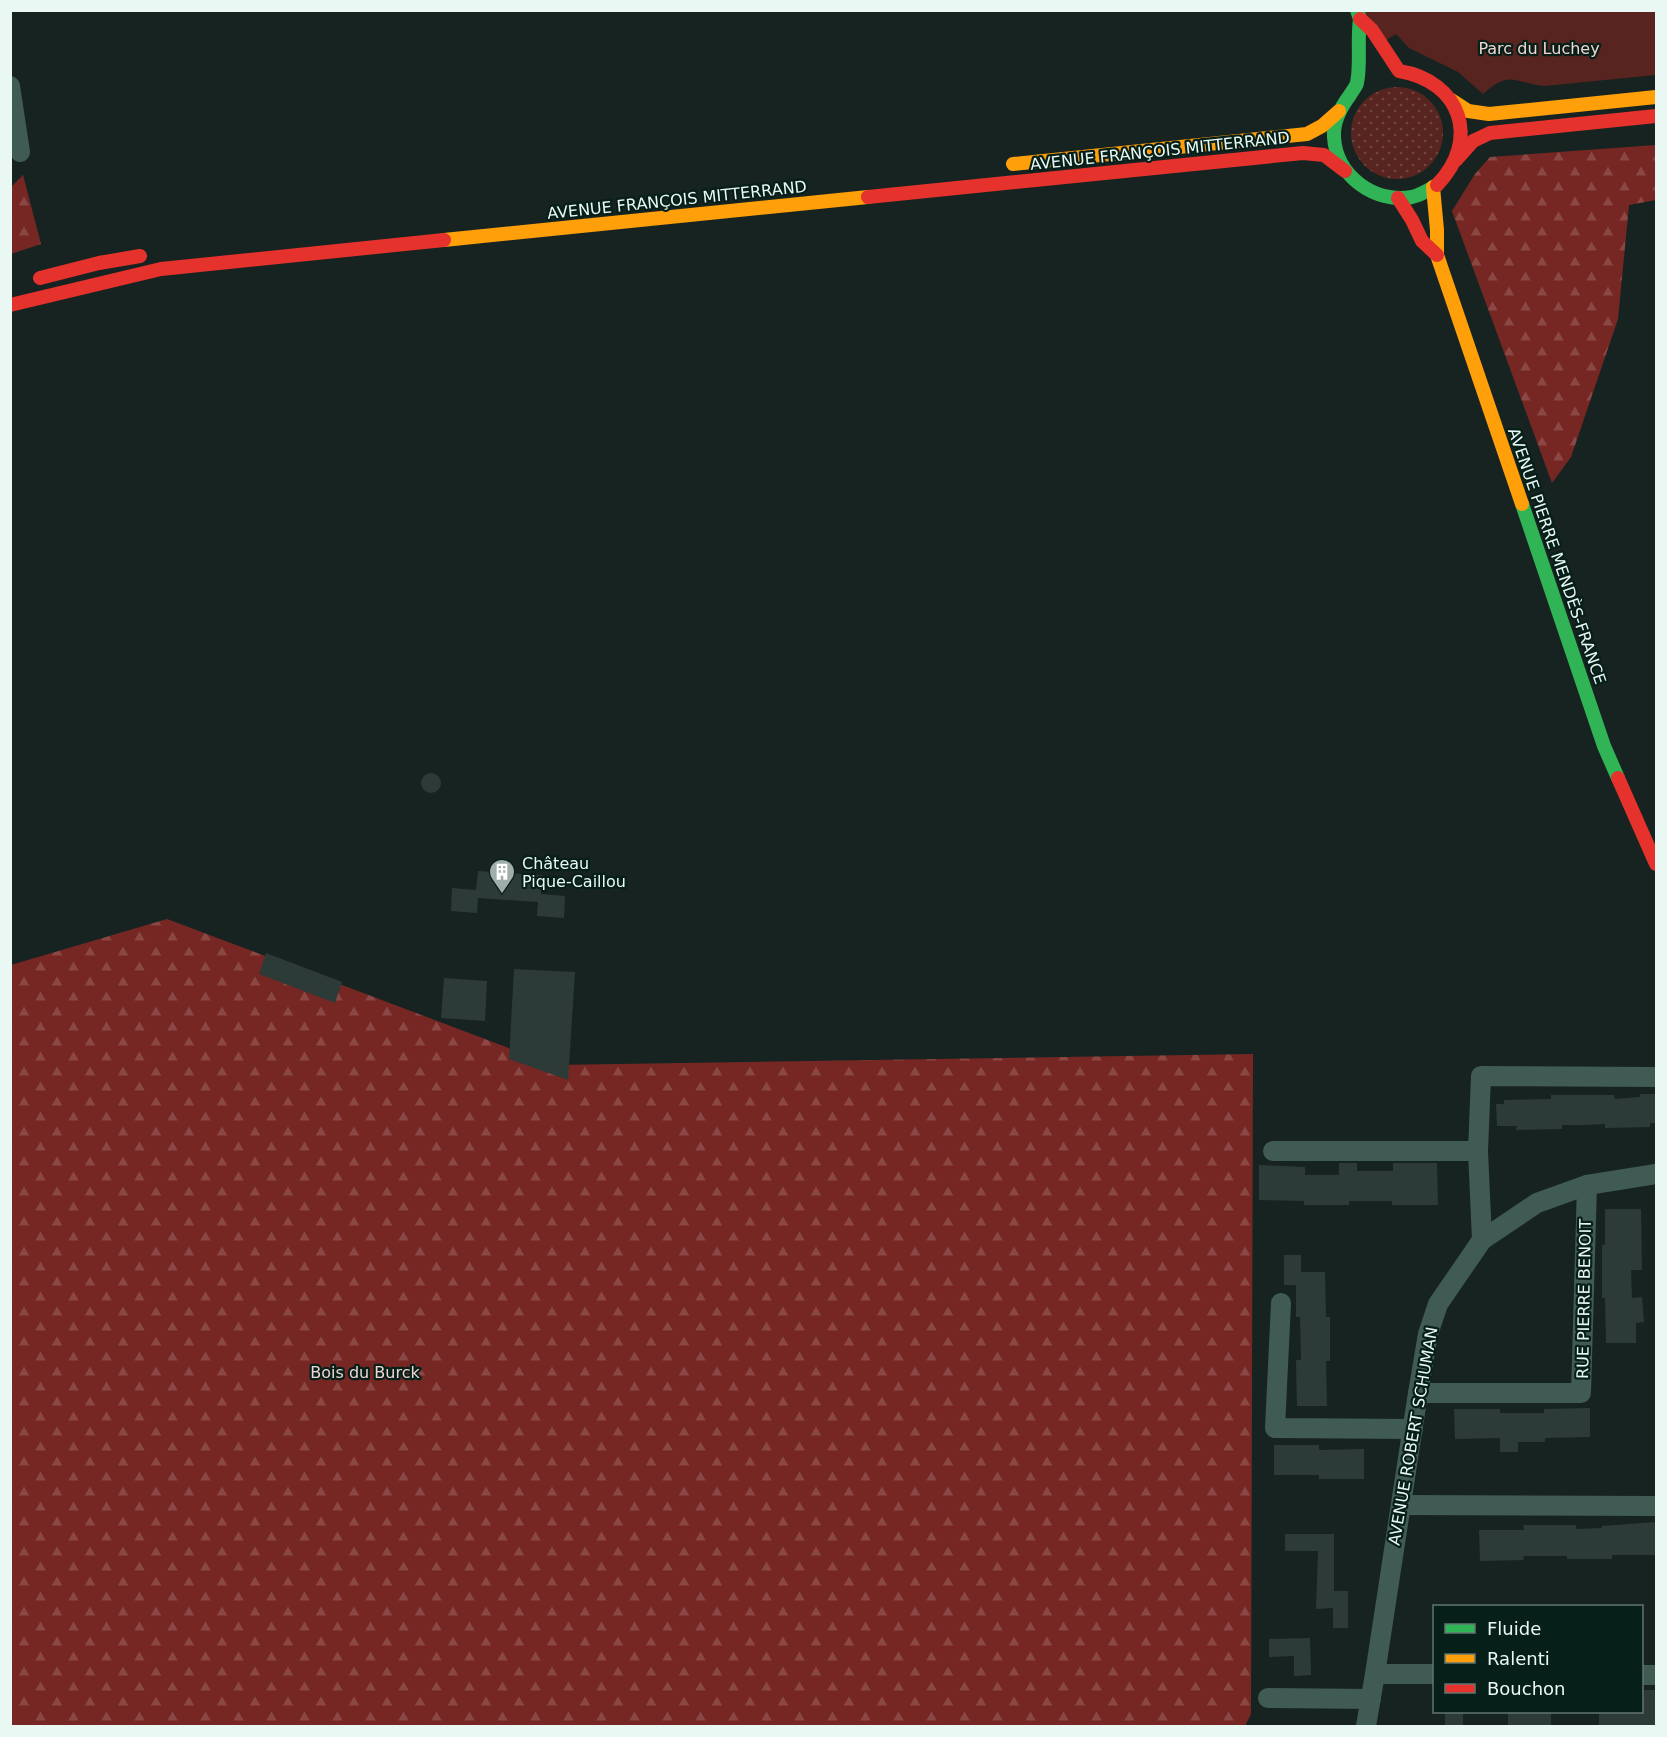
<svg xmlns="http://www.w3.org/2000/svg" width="1667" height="1737" viewBox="0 0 1667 1737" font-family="'DejaVu Sans',sans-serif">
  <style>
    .grass { fill: url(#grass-dots) }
    .forest { fill: url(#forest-firs) }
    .park { fill: #572420 }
    .building { fill: #2d3b38 }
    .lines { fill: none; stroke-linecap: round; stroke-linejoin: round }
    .street { stroke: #405b54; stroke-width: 20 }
    .fast { stroke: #30b455; stroke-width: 14 }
    .slow { stroke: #ff9f0a; stroke-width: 14 }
    .jam { stroke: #e5322d; stroke-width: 14 }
    .labels { text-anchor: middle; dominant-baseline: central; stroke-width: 4.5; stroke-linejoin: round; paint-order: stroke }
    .park-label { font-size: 16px; fill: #f0d5d1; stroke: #071f19 }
    .street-label { font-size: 16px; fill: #eaf8f4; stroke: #071f19 }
    .poi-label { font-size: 16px; fill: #eaf8f4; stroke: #071f19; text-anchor: start }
  </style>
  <defs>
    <pattern id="grass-dots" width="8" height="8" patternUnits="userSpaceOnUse" patternTransform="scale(1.5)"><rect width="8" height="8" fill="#572420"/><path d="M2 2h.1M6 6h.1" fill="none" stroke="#6f4541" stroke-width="1.8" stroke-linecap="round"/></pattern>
    <pattern id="forest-firs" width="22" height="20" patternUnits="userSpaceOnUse" patternTransform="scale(1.5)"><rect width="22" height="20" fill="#762724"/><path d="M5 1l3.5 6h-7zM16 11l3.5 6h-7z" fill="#8a4744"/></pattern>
  </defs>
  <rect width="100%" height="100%" fill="#172320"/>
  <!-- grass -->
  <circle class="grass" cx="1397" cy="133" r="46"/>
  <!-- forest -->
  <g class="forest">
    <polygon points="1656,145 1656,200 1629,205 1618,319 1571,457 1552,483 1452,211 1475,174 1490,157"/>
    <polygon points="23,175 41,244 11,254 11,187"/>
    <polygon points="167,919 554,1065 1253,1054 1251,1714 1245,1726 11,1726 11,965"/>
  </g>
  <!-- park -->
  <path class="park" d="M1357,11h299v64l-111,11c-32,-3 -34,-17 -62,8l-25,-22 -49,-24 -13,-14 -16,10z"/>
  <!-- building -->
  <g class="building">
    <circle cx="431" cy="783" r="10"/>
    <polygon points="478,871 542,875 541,894 565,896 564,918 537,916 538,902 478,898 477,913 451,911 452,888 476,890"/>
    <polygon points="266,953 342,982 335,1003 259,974"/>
    <polygon points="514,969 575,972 568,1080 509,1059"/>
    <polygon points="444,978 487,981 485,1021 441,1018"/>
    <polygon points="1640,1094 1656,1094 1656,1123 1650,1123 1650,1127 1605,1128 1605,1124 1586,1125 1562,1125 1562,1129 1516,1130 1517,1126 1497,1126 1496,1104 1504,1104 1504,1100 1551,1099 1551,1095 1614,1095 1615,1099 1640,1097"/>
    <polygon points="1339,1163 1357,1163 1357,1171 1393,1171 1393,1163 1437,1163 1438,1205 1392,1205 1392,1201 1349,1201 1349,1205 1304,1205 1304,1201 1259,1200 1259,1165 1305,1167 1305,1175 1339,1175"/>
    <polygon points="1605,1209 1641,1209 1642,1270 1631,1270 1632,1298 1642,1297 1644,1322 1636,1323 1636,1343 1606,1343 1605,1298 1602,1298 1602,1245 1605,1245"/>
    <polygon points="1284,1255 1301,1255 1301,1272 1325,1272 1326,1317 1330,1317 1330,1361 1326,1361 1327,1406 1297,1406 1296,1360 1301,1360 1300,1317 1296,1317 1296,1285 1284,1285"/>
    <polygon points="1590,1408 1590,1437 1545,1438 1545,1442 1518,1442 1518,1452 1500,1452 1500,1438 1455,1439 1454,1409 1500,1409 1500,1413 1544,1413 1544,1409"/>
    <polygon points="1274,1445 1319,1445 1319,1450 1364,1449 1364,1479 1319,1479 1319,1475 1274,1475"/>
    <polygon points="1656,1522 1656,1555 1612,1555 1612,1559 1567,1559 1567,1556 1523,1556 1524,1560 1480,1561 1479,1530 1524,1530 1523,1525 1576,1525 1576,1529 1602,1528 1602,1526"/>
    <polygon points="1285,1534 1334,1534 1334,1591 1348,1591 1348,1628 1333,1628 1333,1608 1316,1609 1318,1551 1285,1551"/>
    <polygon points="1310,1638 1311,1675 1294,1676 1294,1656 1269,1657 1269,1639"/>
    <polygon points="1641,1690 1656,1690 1656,1726 1599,1726 1599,1712 1641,1712"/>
    <rect x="1445" y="1712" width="18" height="14"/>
    <rect x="1508" y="1712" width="43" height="14"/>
  </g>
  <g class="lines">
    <!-- street -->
    <g class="street">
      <polyline points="10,86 20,152"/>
      <polyline points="1273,1151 1478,1151"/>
      <polyline points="1482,1240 1478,1151 1481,1076 1656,1077"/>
      <polyline points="1281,1303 1275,1428 1413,1429"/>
      <polyline points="1418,1393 1581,1393 1587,1185"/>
      <polyline points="1401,1505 1656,1506"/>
      <polyline points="1375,1674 1434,1674"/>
      <polyline points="1642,1675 1656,1675"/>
      <polyline points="1268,1698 1371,1699"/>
      <polyline points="1366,1726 1375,1674 1418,1393 1428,1334 1438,1304 1482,1240 1537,1203 1587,1185 1656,1174"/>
    </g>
    <!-- fast -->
    <g class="fast">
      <path d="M1357,10l3,9c-3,20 1,46 -3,64 -1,4 -5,8 -7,12 -9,12 -17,26 -16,42 2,39 41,67 78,60 9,-2 17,-7 25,-12"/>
      <polyline points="1522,504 1604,746 1618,778"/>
    </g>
    <!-- slow -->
    <g class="slow">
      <polyline points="1451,100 1468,111 1489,114 1656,97"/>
      <polyline points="1013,164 1307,134 1322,126 1339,111"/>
      <polyline points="1433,187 1437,230 1437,255 1522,504"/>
      <polyline points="444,240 868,197"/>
    </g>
    <!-- jam -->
    <g class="jam">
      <path d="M1360,19l12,11 27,41c62,10 82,69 38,114"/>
      <polyline points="1456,160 1473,141 1490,133 1656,116"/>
      <polyline points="868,197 1303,153 1324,155 1345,171"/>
      <polyline points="1398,198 1412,220 1422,241 1437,255"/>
      <polyline points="40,278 99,263 140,256"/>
      <polyline points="10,305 161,269 444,240"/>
      <polyline points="1618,778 1656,864"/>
    </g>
  </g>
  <!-- icons -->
  <defs>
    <symbol id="building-pin" viewBox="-11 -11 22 30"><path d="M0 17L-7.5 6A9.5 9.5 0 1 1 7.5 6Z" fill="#a0adaa" stroke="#071f19"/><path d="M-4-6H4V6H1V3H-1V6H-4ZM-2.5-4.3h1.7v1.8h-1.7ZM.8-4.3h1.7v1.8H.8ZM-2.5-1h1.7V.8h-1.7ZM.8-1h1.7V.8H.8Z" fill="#fff"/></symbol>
  </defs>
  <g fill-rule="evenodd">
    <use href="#building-pin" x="487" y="857" width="30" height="40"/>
  </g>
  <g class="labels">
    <!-- park labels -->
    <g class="park-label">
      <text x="1539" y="48">Parc du Luchey</text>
      <text x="365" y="1372">Bois du Burck</text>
    </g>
    <!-- street labels -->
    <g class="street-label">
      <text transform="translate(1160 151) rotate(-6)">AVENUE FRANÇOIS MITTERRAND</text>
      <text transform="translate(677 200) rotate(-6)">AVENUE FRANÇOIS MITTERRAND</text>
      <text transform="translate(1557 556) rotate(71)">AVENUE PIERRE MENDÈS-FRANCE</text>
      <text transform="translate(1584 1299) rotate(-89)">RUE PIERRE BENOIT</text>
      <text transform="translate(1413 1436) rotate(-80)">AVENUE ROBERT SCHUMAN</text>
    </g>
    <!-- poi labels -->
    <g class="poi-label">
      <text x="522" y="863">Château<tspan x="522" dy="18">Pique-Caillou</tspan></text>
    </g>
  </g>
  <!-- border -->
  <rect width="1667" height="1737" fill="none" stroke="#eaf8f4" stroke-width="24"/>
  <!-- legend -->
  <rect x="1433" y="1605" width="210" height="108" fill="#071f19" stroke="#627671" stroke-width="1.5"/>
  <rect x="1445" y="1624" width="30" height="9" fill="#30b455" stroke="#627671" stroke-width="1.5"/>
  <text x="1487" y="1635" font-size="18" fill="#eaf8f4">Fluide</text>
  <rect x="1445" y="1654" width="30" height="9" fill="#ff9f0a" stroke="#627671" stroke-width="1.5"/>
  <text x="1487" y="1665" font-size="18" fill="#eaf8f4">Ralenti</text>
  <rect x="1445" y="1684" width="30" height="9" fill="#e5322d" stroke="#627671" stroke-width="1.5"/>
  <text x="1487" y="1695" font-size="18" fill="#eaf8f4">Bouchon</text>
</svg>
